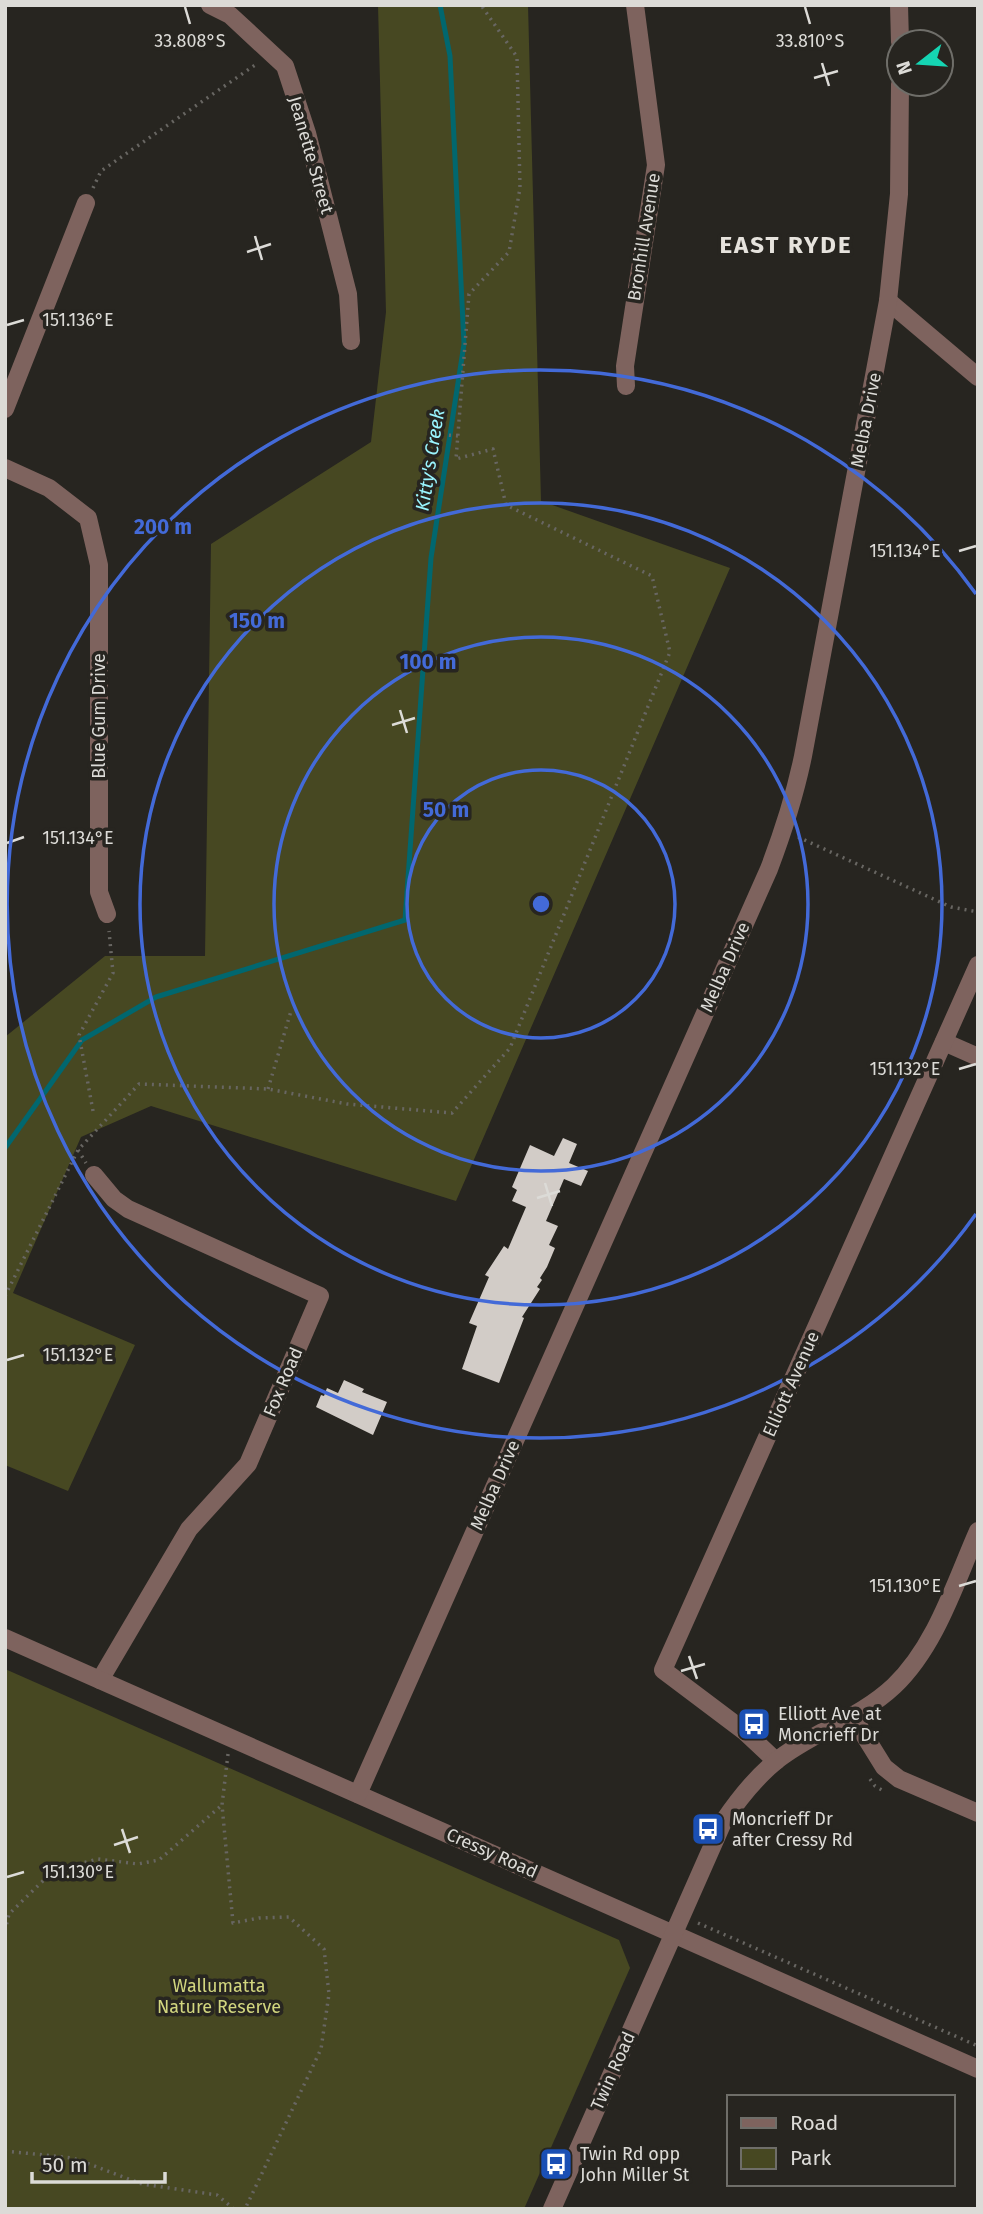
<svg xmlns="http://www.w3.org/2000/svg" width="983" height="2214" viewBox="0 0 983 2214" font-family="'Fira Sans',sans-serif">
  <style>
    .green { fill: #474822 }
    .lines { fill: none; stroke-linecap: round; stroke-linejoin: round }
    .stream { stroke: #01676f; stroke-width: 5 }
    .building { fill: #d2ccc7 }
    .path { stroke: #686662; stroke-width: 3.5; stroke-dasharray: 2 5; stroke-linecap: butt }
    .minor { stroke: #7e635e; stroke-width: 18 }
    .ticks { fill: none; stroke: #dcdbd7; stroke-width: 2.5 }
    .ring { fill: none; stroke: #436ad8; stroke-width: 3.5 }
    .labels { text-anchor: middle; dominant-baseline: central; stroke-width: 7; stroke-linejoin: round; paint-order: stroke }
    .street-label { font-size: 18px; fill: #dcdbd7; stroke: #272520 }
    .poi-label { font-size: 18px; fill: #dcdbd7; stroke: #272520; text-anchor: start }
    .park-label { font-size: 18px; fill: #d2d67f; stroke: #272520 }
    .water-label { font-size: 19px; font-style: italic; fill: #9af5fe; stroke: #272520 }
    .district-label { font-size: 24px; font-weight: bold; letter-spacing: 2px; fill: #e6e3dd; stroke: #272520 }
    .ticks-label { font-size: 18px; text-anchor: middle; fill: #dcdbd7; stroke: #272520; stroke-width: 7; stroke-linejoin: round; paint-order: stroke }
    .centre { fill: #436ad8; stroke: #272520; stroke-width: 3.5 }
    .ring-label { font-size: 21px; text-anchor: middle; font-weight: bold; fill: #436ad8; stroke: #272520; stroke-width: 7; stroke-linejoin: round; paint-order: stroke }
  </style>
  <rect width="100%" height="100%" fill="#272520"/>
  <!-- green -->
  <g class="green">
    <polygon points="378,5 528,5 541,501 730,568 456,1201 151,1106 81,1137 13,1293 135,1345 68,1491 5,1465 5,1037 105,956 205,956 211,544 371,442 386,312"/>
    <polygon points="5,1669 619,1940 630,1968 524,2209 5,2209"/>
  </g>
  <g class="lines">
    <!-- stream -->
    <polyline class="stream" points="5,1148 82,1040 156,997 405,920 431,558 464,344 450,56 440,5"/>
  </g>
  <!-- building -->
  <g class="building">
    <polygon points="563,1138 577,1144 569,1163 588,1171 581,1186 564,1179 546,1221 558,1226 549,1245 555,1248 547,1267 540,1278 542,1280 537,1287 540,1289 522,1317 524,1318 499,1383 462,1369 477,1326 469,1323 489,1277 485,1275 504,1246 508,1249 526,1207 512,1201 517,1190 512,1187 530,1145 554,1156"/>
    <polygon points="344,1380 364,1389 362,1392 387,1402 373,1435 316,1407 321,1395 324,1396 327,1388 338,1393"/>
  </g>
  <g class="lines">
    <!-- path -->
    <g class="path">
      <polyline points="93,188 101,171 258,63"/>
      <polyline points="435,434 459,436"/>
      <polyline points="798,837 951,907 978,912"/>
      <polyline points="268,1089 291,1011"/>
      <polyline points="93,1111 79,1035 113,973 109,931"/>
      <polyline points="78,1150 86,1163"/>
      <polyline points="5,1296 78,1150 139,1084 268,1089 347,1104 452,1113 510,1048 670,652 652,576 506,505 493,449 456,459 469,294 509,252 520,188 517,57 481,5"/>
      <polyline points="228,1754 222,1805 233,1923 259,1918 289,1917 324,1949 329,1994 321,2049 245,2209"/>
      <polyline points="870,1779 875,1786 882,1790"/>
      <polyline points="698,1923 978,2046"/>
      <polyline points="5,1931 9,1914 54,1870 98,1859 138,1864 159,1860 222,1805"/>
      <polyline points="5,2151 73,2158 142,2184 217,2195 234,2209"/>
    </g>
    <!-- minor -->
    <g class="minor">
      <polyline points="210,5 230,15 285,66 307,133 348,294 351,341"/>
      <polyline points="899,5 900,42"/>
      <polyline points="888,301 978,377"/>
      <polyline points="626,386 625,366 656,165 635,5"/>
      <polyline points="5,409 86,203"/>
      <polyline points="5,468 49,488 88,518 99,565 99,892 107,914"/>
      <polyline points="944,1042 978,1057"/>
      <polyline points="94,1175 114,1199 128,1209 320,1296 248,1464 189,1529 100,1680"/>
      <polyline points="5,1638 978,2069"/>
      <polyline points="853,1717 884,1767 899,1779 978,1813"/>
      <polyline points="776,1761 744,1731 663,1670 978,965"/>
      <path d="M358,1794l411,-925c14,-37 26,-74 34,-113l85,-455 11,-107 1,-110"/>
      <path d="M552,2209l171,-387c15,-22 32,-44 53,-61 36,-29 83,-42 118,-75 42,-40 61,-103 84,-155"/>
    </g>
  </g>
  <!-- ticks -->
  <path class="ticks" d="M185,7l5,17M805,7l5,17M822,63l7,23M814,78l24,-7M255,236l7,24M247,252l24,-8M7,325l17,-5M959,551l17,-5M400,710l7,23M392,725l23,-7M7,843l17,-6M959,1069l17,-5M545,1183l7,23M537,1198l23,-7M7,1360l17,-5M959,1586l17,-5M689,1656l8,23M681,1671l24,-7M122,1829l8,24M114,1845l24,-8M7,1877l17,-5"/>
  <!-- distance rings -->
  <g class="ring">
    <circle cx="541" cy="904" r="134"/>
    <circle cx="541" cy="904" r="267"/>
    <circle cx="541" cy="904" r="401"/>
    <path d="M976 1214A534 534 0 1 1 976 594"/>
  </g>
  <!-- icons -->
  <defs>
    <symbol id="bus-square" viewBox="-11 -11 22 22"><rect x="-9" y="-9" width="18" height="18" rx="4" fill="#1a4fb4" stroke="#272520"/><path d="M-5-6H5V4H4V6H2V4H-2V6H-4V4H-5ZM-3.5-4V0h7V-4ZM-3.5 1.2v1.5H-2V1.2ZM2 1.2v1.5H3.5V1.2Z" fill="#fff"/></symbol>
  </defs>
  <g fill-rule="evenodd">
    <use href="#bus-square" x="735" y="1705" width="38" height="38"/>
    <use href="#bus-square" x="689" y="1810" width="38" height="38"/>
    <use href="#bus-square" x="537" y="2145" width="38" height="38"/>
  </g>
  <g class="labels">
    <!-- street labels -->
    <g class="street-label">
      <text transform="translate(311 155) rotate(74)">Jeanette Street</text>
      <text transform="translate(644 237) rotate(-81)">Bronhill Avenue</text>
      <text transform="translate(866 420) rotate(-79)">Melba Drive</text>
      <text transform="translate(99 716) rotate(-90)">Blue Gum Drive</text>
      <text transform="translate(725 967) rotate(-66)">Melba Drive</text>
      <text transform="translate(283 1382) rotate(-67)">Fox Road</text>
      <text transform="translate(791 1384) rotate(-66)">Elliott Avenue</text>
      <text transform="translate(495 1485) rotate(-66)">Melba Drive</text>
      <text transform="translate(492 1853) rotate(24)">Cressy Road</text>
      <text transform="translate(613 2071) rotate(-66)">Twin Road</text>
    </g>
    <!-- poi labels -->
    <g class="poi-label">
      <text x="778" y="1714">Elliott Ave at<tspan x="778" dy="21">Moncrieff Dr</tspan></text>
      <text x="732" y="1819">Moncrieff Dr<tspan x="732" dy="21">after Cressy Rd</tspan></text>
      <text x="580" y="2154">Twin Rd opp<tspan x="580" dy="21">John Miller St</tspan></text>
    </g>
    <!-- park labels -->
    <g class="park-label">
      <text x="219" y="1986">Wallumatta<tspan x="219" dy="21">Nature Reserve</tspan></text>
    </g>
    <!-- water labels -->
    <g class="water-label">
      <text transform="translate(430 460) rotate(-81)">Kitty's Creek</text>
    </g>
    <!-- district labels -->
    <g class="district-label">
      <text x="786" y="245">EAST RYDE</text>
    </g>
  </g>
  <g class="ticks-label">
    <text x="190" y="47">33.808°S</text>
    <text x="810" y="47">33.810°S</text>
    <text x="78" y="326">151.136°E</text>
    <text x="905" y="557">151.134°E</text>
    <text x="78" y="844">151.134°E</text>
    <text x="905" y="1075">151.132°E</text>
    <text x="78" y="1361">151.132°E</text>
    <text x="905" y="1592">151.130°E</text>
    <text x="78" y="1878">151.130°E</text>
  </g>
  <circle cx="541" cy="904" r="10" class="centre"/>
  <g class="ring-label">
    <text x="163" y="534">200 m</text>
    <text x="257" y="628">150 m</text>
    <text x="428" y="669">100 m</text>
    <text x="446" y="817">50 m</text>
  </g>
  <!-- border -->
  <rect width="983" height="2214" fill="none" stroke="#dcdbd7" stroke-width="14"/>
  <!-- legend -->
  <rect x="727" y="2095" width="228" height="91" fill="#272520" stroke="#6f6e69" stroke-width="2"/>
  <rect x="741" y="2118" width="35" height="10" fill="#7e635e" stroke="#6f6e69" stroke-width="2"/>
  <text x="790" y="2130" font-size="21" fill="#dcdbd7">Road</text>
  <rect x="741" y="2148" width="35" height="21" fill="#474822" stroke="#6f6e69" stroke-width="2"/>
  <text x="790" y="2165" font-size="21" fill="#dcdbd7">Park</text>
  <!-- north arrow -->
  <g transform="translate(920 63) rotate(253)"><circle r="33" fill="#272520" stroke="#6f6e69" stroke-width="2"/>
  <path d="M0-5L12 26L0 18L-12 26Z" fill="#15d5b3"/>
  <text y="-10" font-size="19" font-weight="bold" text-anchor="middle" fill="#dcdbd7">N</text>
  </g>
  <!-- scale -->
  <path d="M32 2172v10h133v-10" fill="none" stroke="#dcdbd7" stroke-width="3.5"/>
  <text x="42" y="2172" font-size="21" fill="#dcdbd7" stroke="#272520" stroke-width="5" paint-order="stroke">50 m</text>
</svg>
